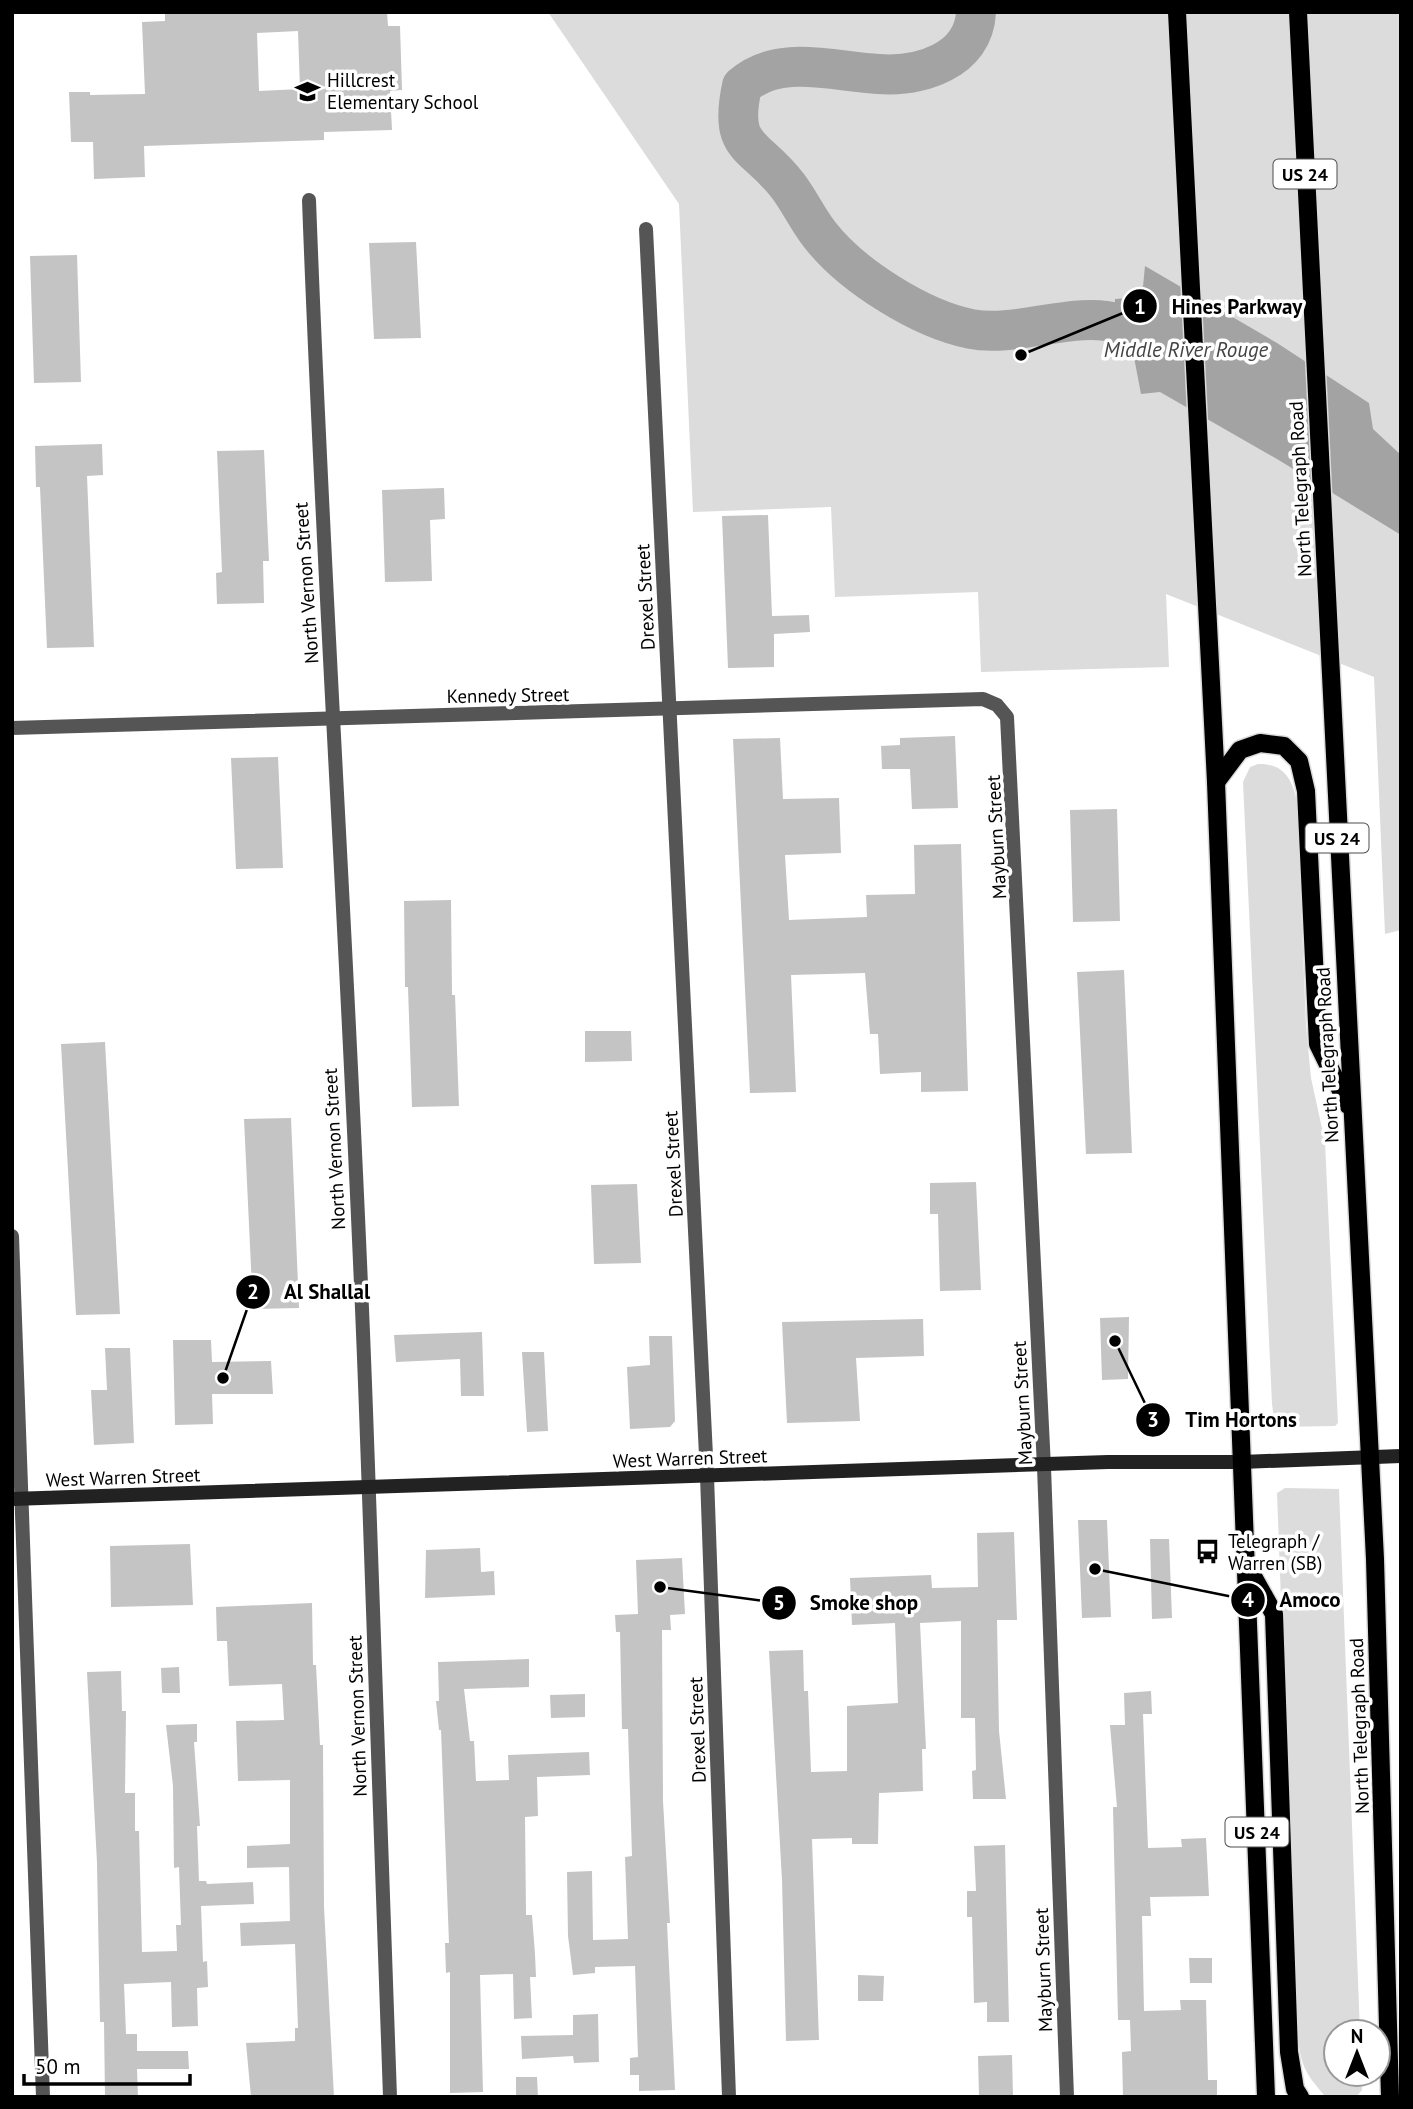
<svg xmlns="http://www.w3.org/2000/svg" width="1413" height="2109" viewBox="0 0 1413 2109" font-family="'PT Sans',sans-serif">
  <style>
    .green { fill: #dcdcdc }
    .water { fill: #a3a3a3 }
    .lines { fill: none; stroke-linecap: round; stroke-linejoin: round }
    .river { stroke: #a3a3a3; stroke-width: 40 }
    .building { fill: #c4c4c4; fill-rule: evenodd }
    .primary-casing { stroke: #dbdbdb; stroke-width: 21 }
    .street { stroke: #555; stroke-width: 14 }
    .secondary { stroke: #222; stroke-width: 14 }
    .primary { stroke: #000; stroke-width: 18 }
    .labels { text-anchor: middle; dominant-baseline: central; stroke-width: 7; stroke-linejoin: round; paint-order: stroke }
    .shield { fill: #fff; stroke: #4c4c4c; stroke-width: 2 }
    .shield-label { font-size: 18px; font-weight: bold; fill: #000 }
    .poi-label { font-size: 19px; fill: #000; stroke: #fff; text-anchor: start }
    .street-label { font-size: 19px; fill: #000; stroke: #fff }
    .water-label { font-size: 21px; font-style: italic; fill: #444; stroke: #fff }
    .leader { fill: none; stroke: #000; stroke-width: 2.5 }
    .callout-dot { fill: #000; stroke: #fff; stroke-width: 2.5 }
    .mark-label { font-size: 21px; text-anchor: middle; font-weight: bold; fill: #fff }
    .callout-label { font-size: 21px; text-anchor: middle; font-weight: bold; fill: #000; stroke: #fff; stroke-width: 7; stroke-linejoin: round; paint-order: stroke }
  </style>
  <rect width="100%" height="100%" fill="#fff"/>
  <!-- green -->
  <g class="green">
    <polygon points="548,12 1401,12 1401,930 1385,934 1374,677 1166,594 1169,667 981,672 978,592 835,597 831,507 693,512 679,204"/>
    <path d="M1258,764c26,-1 35,16 39,39l9,223 5,52 14,64 13,281 -3,3 -57,1 -3,-1 -3,-22 -29,-622 7,-15z"/>
    <path d="M1285,1488l54,1 21,543h-24v42h26v16l-6,7h-30c-23,-26 -25,-32 -29,-66l-20,-538z"/>
  </g>
  <!-- water -->
  <polygon class="water" points="1145,266 1277,343 1369,403 1373,429 1401,455 1401,535 1277,459 1160,392 1141,394 1133,352 1112,346 1115,299 1142,297"/>
  <g class="lines">
    <!-- river -->
    <path class="river" d="M976,12c-2,49 -56,65 -98,62 -43,-2 -99,-21 -136,12 -14,65 12,56 46,100 12,16 20,34 32,49 32,41 101,84 151,94 45,9 107,-19 148,-5 14,4 27,17 38,28"/>
  </g>
  <!-- building -->
  <g class="building">
    <path d="M165,12h222l1,14h12l2,64 -12,1 2,39 -68,2v8l-180,6 1,31 -51,2 -1,-37h-22l-2,-50h21v3l55,-1 -3,-72 23,-1zM298,31l2,58 -41,2 -2,-58z"/>
    <polygon points="416,242 421,338 374,339 369,243"/>
    <polygon points="77,255 81,382 34,383 30,256"/>
    <polygon points="102,444 103,475 87,476 94,647 47,648 40,487 36,487 35,446"/>
    <polygon points="264,450 269,561 263,561 264,603 217,604 216,573 222,572 217,451"/>
    <polygon points="444,488 445,519 430,520 432,581 385,582 382,490"/>
    <polygon points="768,515 772,616 809,615 810,632 774,634 774,667 728,668 722,516"/>
    <polygon points="955,736 958,808 912,809 910,769 882,769 881,746 900,745 900,738"/>
    <polygon points="780,738 783,799 839,798 841,853 785,855 789,920 867,917 866,895 915,894 914,845 961,844 968,1091 921,1092 921,1072 880,1074 878,1034 870,1034 865,973 791,975 796,1092 750,1093 733,739"/>
    <polygon points="278,757 283,868 236,869 231,758"/>
    <polygon points="1117,809 1120,921 1073,922 1070,810"/>
    <polygon points="451,900 452,995 455,995 459,1106 412,1107 408,987 405,987 404,901"/>
    <polygon points="1124,970 1132,1153 1086,1154 1077,972"/>
    <polygon points="585,1031 631,1031 632,1061 585,1062"/>
    <polygon points="105,1042 120,1314 76,1315 61,1044"/>
    <polygon points="291,1118 299,1308 253,1309 244,1119"/>
    <polygon points="976,1182 981,1290 940,1291 938,1214 930,1214 930,1183"/>
    <polygon points="637,1184 641,1263 594,1264 591,1185"/>
    <polygon points="1129,1317 1128,1379 1102,1380 1100,1318"/>
    <polygon points="923,1319 924,1356 856,1358 860,1421 787,1423 782,1322"/>
    <polygon points="482,1332 484,1396 461,1396 460,1359 396,1362 394,1335"/>
    <polygon points="649,1336 672,1336 675,1421 670,1427 630,1429 627,1367 650,1365"/>
    <polygon points="173,1340 211,1340 212,1362 271,1361 273,1394 212,1394 213,1424 175,1425"/>
    <polygon points="105,1348 130,1348 134,1443 94,1445 91,1390 107,1390"/>
    <polygon points="522,1352 544,1352 548,1431 527,1432"/>
    <polygon points="1078,1520 1107,1520 1111,1617 1082,1618"/>
    <polygon points="1014,1532 1017,1620 997,1620 999,1731 1006,1799 973,1799 972,1771 976,1770 975,1718 961,1718 961,1621 920,1623 926,1749 922,1749 923,1791 879,1793 878,1844 852,1844 852,1838 812,1839 819,2040 786,2041 782,1880 769,1651 803,1650 804,1691 808,1691 811,1772 847,1771 847,1706 898,1703 895,1623 852,1625 850,1578 931,1575 932,1588 978,1587 977,1533"/>
    <polygon points="1150,1539 1169,1539 1172,1618 1152,1619"/>
    <polygon points="190,1544 193,1605 111,1607 110,1546"/>
    <polygon points="480,1548 481,1572 494,1571 495,1595 425,1598 426,1550"/>
    <polygon points="682,1558 685,1614 670,1615 671,1630 662,1630 663,1801 670,1923 667,1923 675,2090 639,2091 639,2075 630,2075 630,2058 638,2057 635,1966 595,1967 595,1973 573,1975 568,1936 567,1872 592,1871 593,1940 628,1939 625,1857 632,1856 628,1729 622,1729 620,1632 616,1632 615,1615 638,1614 636,1560"/>
    <polygon points="312,1603 313,1665 316,1665 320,1745 323,1745 324,1907 334,2097 251,2097 246,2043 295,2041 295,2028 298,2028 295,1944 241,1946 240,1923 290,1921 289,1867 247,1868 247,1846 290,1844 290,1780 238,1781 236,1721 284,1720 282,1684 229,1686 227,1641 217,1641 216,1607"/>
    <polygon points="529,1659 529,1687 464,1689 470,1741 474,1741 476,1781 509,1780 508,1755 589,1752 590,1775 537,1777 538,1816 525,1817 526,1915 532,1915 535,1954 536,1977 530,1977 532,2018 514,2019 513,1974 480,1975 483,2092 450,2093 450,1972 446,1973 445,1943 449,1943 441,1730 439,1730 436,1701 439,1701 438,1662"/>
    <polygon points="179,1667 180,1693 162,1693 161,1668"/>
    <polygon points="121,1671 122,1711 126,1711 125,1793 135,1793 135,1831 139,1831 142,1952 177,1951 176,1925 181,1925 179,1867 174,1868 173,1786 166,1725 197,1724 197,1742 194,1742 200,1826 197,1826 199,1881 206,1881 207,1884 253,1882 254,1904 201,1906 203,1962 207,1961 208,1987 197,1988 198,2026 172,2027 171,1982 124,1984 126,2034 137,2034 137,2051 188,2051 189,2069 137,2069 138,2097 105,2097 104,2022 100,2022 97,1863 87,1672"/>
    <polygon points="1151,1691 1152,1714 1143,1714 1148,1848 1182,1847 1181,1839 1206,1838 1209,1896 1150,1897 1151,1916 1142,1916 1144,2011 1181,2010 1180,2000 1206,2000 1208,2080 1217,2080 1217,2097 1123,2097 1122,2052 1131,2051 1130,2020 1118,2020 1113,1807 1117,1807 1110,1725 1125,1725 1124,1693"/>
    <polygon points="585,1694 585,1717 551,1718 550,1695"/>
    <polygon points="1005,1845 1009,2022 987,2022 987,2002 974,2003 972,1917 967,1917 967,1891 976,1891 974,1846"/>
    <polygon points="1189,1958 1212,1958 1212,1983 1190,1983"/>
    <polygon points="858,1975 884,1976 883,2001 858,2001"/>
    <polygon points="598,2014 599,2062 574,2063 573,2056 522,2059 521,2036 573,2035 573,2015"/>
    <polygon points="1012,2055 1013,2097 979,2097 978,2056"/>
    <polygon points="516,2077 537,2077 538,2097 516,2097"/>
  </g>
  <g class="lines">
    <defs>
      <g id="primary">
        <polyline points="1177,12 1216,782 1266,2097"/>
        <polyline points="1298,12 1375,1559 1390,2097"/>
        <polyline points="1216,782 1240,750 1260,743 1284,746 1299,761 1306,791 1318,1044 1348,1105"/>
        <polyline points="1250,1571 1274,1614 1289,2052 1295,2089 1300,2097"/>
      </g>
    </defs>
    <!-- primary casing -->
    <use href="#primary" class="primary-casing"/>
    <!-- street -->
    <g class="street">
      <path d="M309,200c15,413 44,826 58,1239 8,219 15,438 23,658"/>
      <polyline points="646,229 707,1476 729,2097"/>
      <polyline points="12,728 983,699 997,705 1007,717 1044,1467 1067,2097"/>
      <polyline points="12,1236 43,2097"/>
    </g>
    <!-- secondary -->
    <polyline class="secondary" points="12,1499 1108,1462 1242,1462 1401,1456"/>
    <!-- primary -->
    <use href="#primary" class="primary"/>
  </g>
  <!-- icons -->
  <defs>
    <symbol id="school-bare" viewBox="-9 -9 18 18"><path d="M0-5L7-2L0 1L-7-2ZM-4 1L0 2.5L4 1V4Q0 6-4 4Z" fill="#000" stroke="#fff" stroke-width="2.5" paint-order="stroke"/></symbol>
    <symbol id="bus-bare" viewBox="-9 -9 18 18"><path d="M-5-6H5V4H4V6H2V4H-2V6H-4V4H-5ZM-3.5-4V0h7V-4ZM-3.5 1.2v1.5H-2V1.2ZM2 1.2v1.5H3.5V1.2Z" fill="#000" stroke="#fff" stroke-width="2.5" paint-order="stroke"/></symbol>
  </defs>
  <g fill-rule="evenodd">
    <use href="#school-bare" x="290" y="74" width="35" height="35"/>
    <use href="#bus-bare" x="1190" y="1534" width="35" height="35"/>
  </g>
  <g class="labels">
    <!-- shield labels -->
    <g class="shield">
      <rect x="1273.5" y="159.5" width="63" height="29" rx="5"/>
      <rect x="1305.5" y="823.5" width="63" height="29" rx="5"/>
      <rect x="1225.5" y="1817.5" width="63" height="29" rx="5"/>
    </g>
    <g class="shield-label">
      <text x="1305" y="174">US 24</text>
      <text x="1337" y="838">US 24</text>
      <text x="1257" y="1832">US 24</text>
    </g>
    <!-- poi labels -->
    <g class="poi-label">
      <text x="327" y="80">Hillcrest<tspan x="327" dy="22">Elementary School</tspan></text>
      <text x="1228" y="1541">Telegraph /<tspan x="1228" dy="22">Warren (SB)</tspan></text>
    </g>
    <!-- street labels -->
    <g class="street-label">
      <text transform="translate(1300 489) rotate(-93)">North Telegraph Road</text>
      <text transform="translate(306 583) rotate(-94)">North Vernon Street</text>
      <text transform="translate(645 597) rotate(-93)">Drexel Street</text>
      <text transform="translate(508 695) rotate(-1)">Kennedy Street</text>
      <text transform="translate(996 837) rotate(-93)">Mayburn Street</text>
      <text transform="translate(1327 1055) rotate(-93)">North Telegraph Road</text>
      <text transform="translate(334 1149) rotate(-93)">North Vernon Street</text>
      <text transform="translate(673 1164) rotate(-93)">Drexel Street</text>
      <text transform="translate(1022 1403) rotate(-93)">Mayburn Street</text>
      <text transform="translate(690 1458) rotate(-2)">West Warren Street</text>
      <text transform="translate(123 1477) rotate(-2)">West Warren Street</text>
      <text transform="translate(357 1716) rotate(-92)">North Vernon Street</text>
      <text transform="translate(1359 1726) rotate(-92)">North Telegraph Road</text>
      <text transform="translate(697 1730) rotate(-92)">Drexel Street</text>
      <text transform="translate(1043 1970) rotate(-92)">Mayburn Street</text>
    </g>
    <!-- water labels -->
    <g class="water-label">
      <text x="1186" y="349">Middle River Rouge</text>
    </g>
  </g>
  <!-- callouts -->
  <path class="leader" d="M1021 355L1140 306M223 1378L253 1292M1115 1341L1153 1420M1095 1569L1248 1600M660 1587L779 1603"/>
  <g class="callout-dot">
    <circle cx="1021" cy="355" r="7"/>
    <circle cx="223" cy="1378" r="7"/>
    <circle cx="1115" cy="1341" r="7"/>
    <circle cx="1095" cy="1569" r="7"/>
    <circle cx="660" cy="1587" r="7"/>
    <circle cx="1140" cy="306" r="18"/>
    <circle cx="253" cy="1292" r="18"/>
    <circle cx="1153" cy="1420" r="18"/>
    <circle cx="1248" cy="1600" r="18"/>
    <circle cx="779" cy="1603" r="18"/>
  </g>
  <g class="mark-label">
    <text x="1140" y="314">1</text>
    <text x="253" y="1299">2</text>
    <text x="1153" y="1427">3</text>
    <text x="1248" y="1607">4</text>
    <text x="779" y="1610">5</text>
  </g>
  <g class="callout-label">
    <text x="1237" y="314">Hines Parkway</text>
    <text x="327" y="1299">Al Shallal</text>
    <text x="1241" y="1427">Tim Hortons</text>
    <text x="1310" y="1607">Amoco</text>
    <text x="864" y="1610">Smoke shop</text>
  </g>
  <!-- border -->
  <rect width="1413" height="2109" fill="none" stroke="#000000" stroke-width="28"/>
  <!-- north arrow -->
  <g transform="translate(1357 2053)"><circle r="33" fill="#ffffff" stroke="#999999" stroke-width="2"/>
  <path d="M0-5L12 26L0 18L-12 26Z" fill="#000000"/>
  <text y="-10" font-size="19" font-weight="bold" text-anchor="middle" fill="#000000">N</text>
  </g>
  <!-- scale -->
  <path d="M24 2074v10h166v-10" fill="none" stroke="#000000" stroke-width="3.5"/>
  <text x="35" y="2074" font-size="21" fill="#000000" stroke="#ffffff" stroke-width="5" paint-order="stroke">50 m</text>
</svg>
